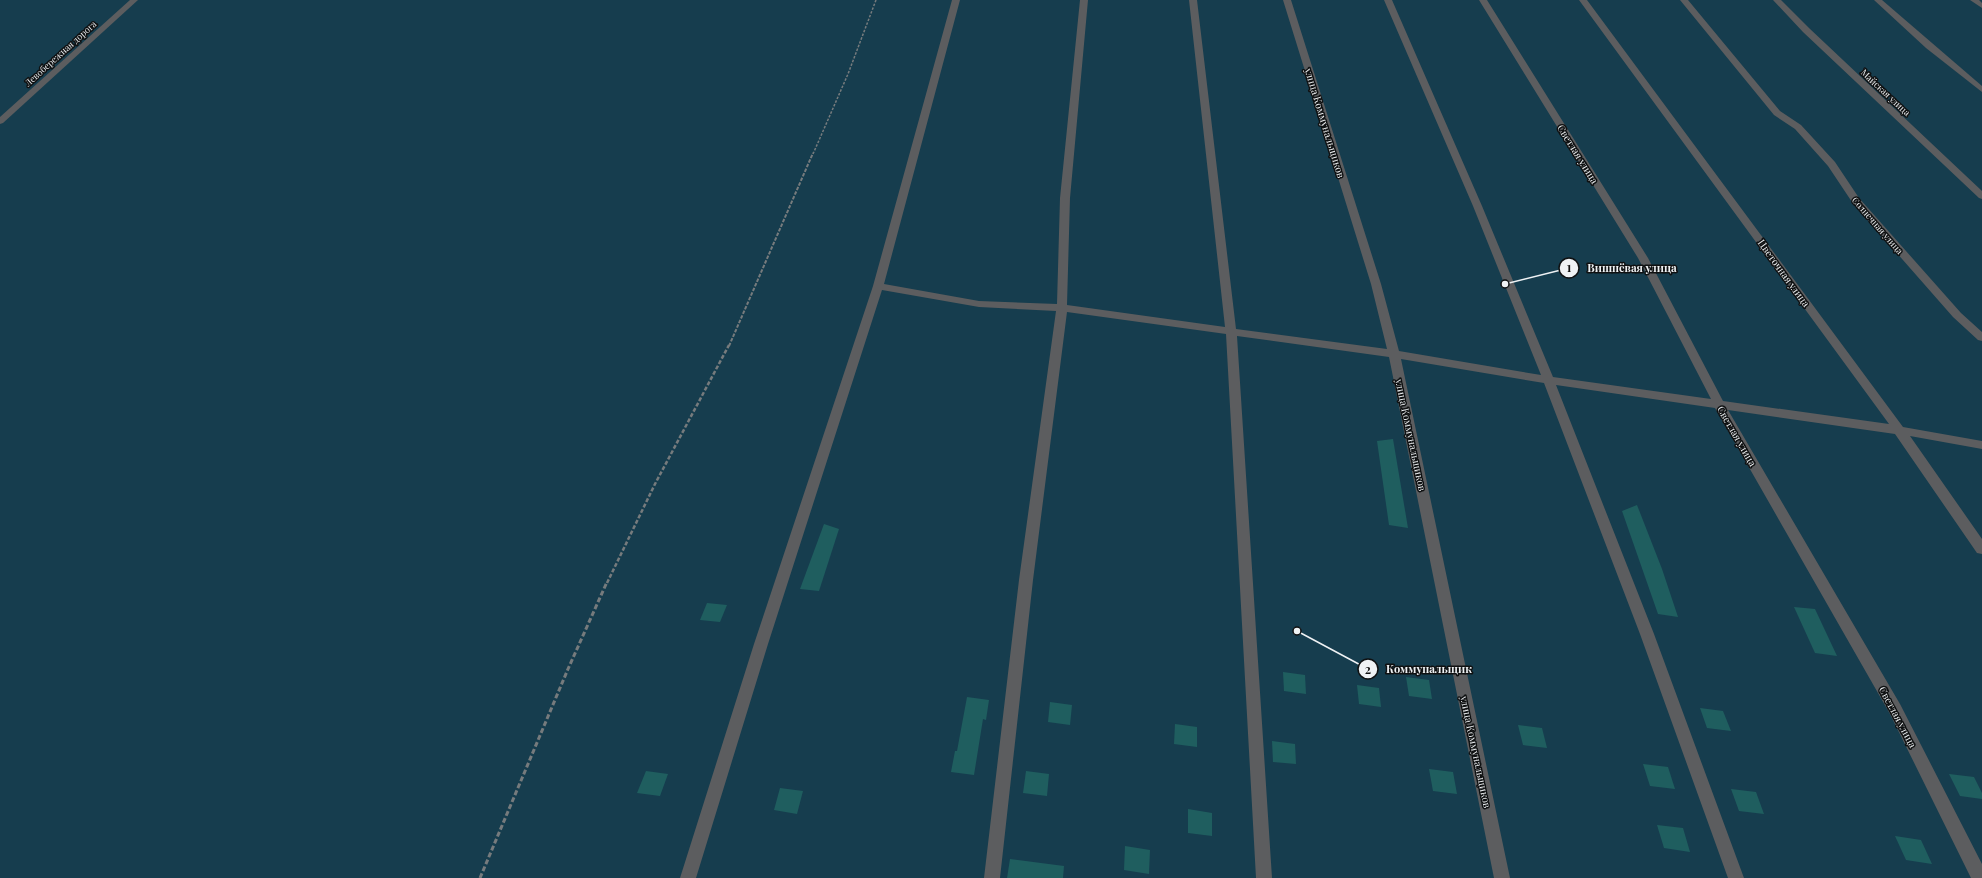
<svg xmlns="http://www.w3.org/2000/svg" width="1982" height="878" viewBox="0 0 1982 878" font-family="'Playfair Display',serif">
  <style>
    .green { fill: #163d4e }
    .building { fill: #1f5e5f }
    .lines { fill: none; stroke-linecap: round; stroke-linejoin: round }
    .path-far3 { stroke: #767b7d; stroke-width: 1.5; stroke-dasharray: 2.5 1.5; stroke-linecap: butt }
    .path-far2 { stroke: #767b7d; stroke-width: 2; stroke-dasharray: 3.5 1.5; stroke-linecap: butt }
    .path-far1 { stroke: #767b7d; stroke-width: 2.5; stroke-dasharray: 4 2; stroke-linecap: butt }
    .path { stroke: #767b7d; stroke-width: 3; stroke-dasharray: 5 2.5; stroke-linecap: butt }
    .street { fill: #5c5d5f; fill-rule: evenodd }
    .labels { text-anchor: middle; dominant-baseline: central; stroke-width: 3; stroke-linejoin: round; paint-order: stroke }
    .far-street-label { font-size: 9px; fill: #eff2f4; stroke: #0f1112 }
    .street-label { font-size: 10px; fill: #eff2f4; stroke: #0f1112 }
    .leader { fill: none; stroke: #eff2f4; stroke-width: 1.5 }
    .callout-dot { fill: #eff2f4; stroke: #0f1112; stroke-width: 1.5 }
    .mark-label { font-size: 12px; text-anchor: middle; font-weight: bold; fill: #111 }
    .callout-label { font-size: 11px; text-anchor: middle; font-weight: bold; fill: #eff2f4; stroke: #0f1112; stroke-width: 3; stroke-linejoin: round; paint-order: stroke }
  </style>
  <rect width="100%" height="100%" fill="#24292b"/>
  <!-- green -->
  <rect class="green" x="0" y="0" width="1982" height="878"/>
  <!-- building -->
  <g class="building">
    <polygon points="1393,439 1408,528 1389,525 1377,441"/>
    <polygon points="1637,505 1662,569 1678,617 1658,614 1622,511"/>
    <polygon points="824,524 839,529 819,591 800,589"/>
    <polygon points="707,603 727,605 720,622 700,620"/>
    <polygon points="1794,607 1815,609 1837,656 1815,653"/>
    <polygon points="1283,672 1305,675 1306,694 1284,691"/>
    <polygon points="1406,677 1429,680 1432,699 1409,696"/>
    <polygon points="1357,685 1379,688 1381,707 1359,704"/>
    <polygon points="967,697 989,700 986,720 983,719 974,775 951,772 955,751 957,751"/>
    <polygon points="1050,702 1072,705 1070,725 1048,722"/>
    <polygon points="1700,708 1723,711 1731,731 1707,728"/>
    <polygon points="1175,724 1197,727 1197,747 1174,744"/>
    <polygon points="1518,725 1542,728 1547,748 1523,745"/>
    <polygon points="1272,741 1295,744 1296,764 1273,762"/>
    <polygon points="1643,764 1668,767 1675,789 1650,786"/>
    <polygon points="1429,769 1453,772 1457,794 1433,791"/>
    <polygon points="646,771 668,774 660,796 637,793"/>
    <polygon points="1026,771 1049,774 1047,796 1023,793"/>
    <polygon points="1949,774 1974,777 1982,793 1982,799 1960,796"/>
    <polygon points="780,788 803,791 797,814 774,810"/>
    <polygon points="1731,789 1756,792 1764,814 1739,811"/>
    <polygon points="1188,809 1212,813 1212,836 1188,833"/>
    <polygon points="1657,825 1683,828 1690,852 1664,848"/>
    <polygon points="1895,836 1921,840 1932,864 1906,860"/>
    <polygon points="1125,846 1150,850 1149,874 1124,870"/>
    <polygon points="1010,859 1064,866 1063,878 1007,878"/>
  </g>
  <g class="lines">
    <!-- path-far3 -->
    <polyline class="path-far3" points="813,154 848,74 876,0"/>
    <!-- path-far2 -->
    <polyline class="path-far2" points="729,346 813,153"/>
    <!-- path-far1 -->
    <polyline class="path-far1" points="607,583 655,484 729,345"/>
    <!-- path -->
    <polyline class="path" points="480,878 568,669 607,582"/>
    <!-- street -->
    <g class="street">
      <polygon points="130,0 138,0 3,123 0,124 0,117"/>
      <polygon points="952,0 960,0 884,284 979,301 1057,304 1060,198 1080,0 1088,0 1070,198 1067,305 1225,327 1189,0 1197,0 1236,329 1387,349 1371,284 1283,0 1291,0 1381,284 1399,351 1541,375 1473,206 1384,0 1392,0 1482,206 1553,377 1711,399 1638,258 1479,0 1487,0 1648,258 1723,401 1889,424 1579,0 1587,0 1903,427 1982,441 1982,449 1910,436 1982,539 1982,554 1977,553 1895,434 1728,410 1900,704 1982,864 1982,878 1971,878 1890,714 1715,408 1556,385 1654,634 1744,878 1728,878 1640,634 1544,383 1401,359 1510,878 1494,878 1389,357 1237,336 1272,878 1256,878 1226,334 1067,312 1033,580 1000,878 984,878 1019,580 1056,311 979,307 882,290 768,644 696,878 680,878 754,644 873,286"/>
      <polygon points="1680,0 1688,0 1780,111 1801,125 1835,162 1859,198 1961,313 1982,332 1982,341 1978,340 1953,317 1852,202 1828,166 1795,129 1774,115"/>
      <polygon points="1773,0 1781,0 1809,28 1982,191 1982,199 1979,198 1803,32"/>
      <polygon points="1874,0 1882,0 1982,86 1982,92 1926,48"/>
      <polygon points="1970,0 1979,0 1982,3 1982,8"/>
    </g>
  </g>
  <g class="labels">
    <!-- far-street labels -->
    <g class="far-street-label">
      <text transform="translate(60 53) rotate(-42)">Левобережная дорога</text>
      <text transform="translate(1886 92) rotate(43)">Майская улица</text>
      <text transform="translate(1878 225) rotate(49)">Солнечная улица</text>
    </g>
    <!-- street labels -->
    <g class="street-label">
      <text transform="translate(1325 123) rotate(73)">улица Коммунальщиков</text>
      <text transform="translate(1578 154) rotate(58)">Светлая улица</text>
      <text transform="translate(1784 273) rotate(54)">Цветочная улица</text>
      <text transform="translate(1411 435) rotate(78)">улица Коммунальщиков</text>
      <text transform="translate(1737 436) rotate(60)">Светлая улица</text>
      <text transform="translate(1898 717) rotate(62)">Светлая улица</text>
      <text transform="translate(1476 752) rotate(78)">улица Коммунальщиков</text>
    </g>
  </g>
  <!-- callouts -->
  <path class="leader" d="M1505 284L1569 268M1297 631L1368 669"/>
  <g class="callout-dot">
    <circle cx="1505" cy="284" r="4"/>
    <circle cx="1297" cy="631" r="4"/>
    <circle cx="1569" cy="268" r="10"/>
    <circle cx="1368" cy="669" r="10"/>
  </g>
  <g class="mark-label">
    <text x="1569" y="272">1</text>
    <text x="1368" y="674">2</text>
  </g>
  <g class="callout-label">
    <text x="1632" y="272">Вишнёвая улица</text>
    <text x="1429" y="673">Коммунальщик</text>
  </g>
</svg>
